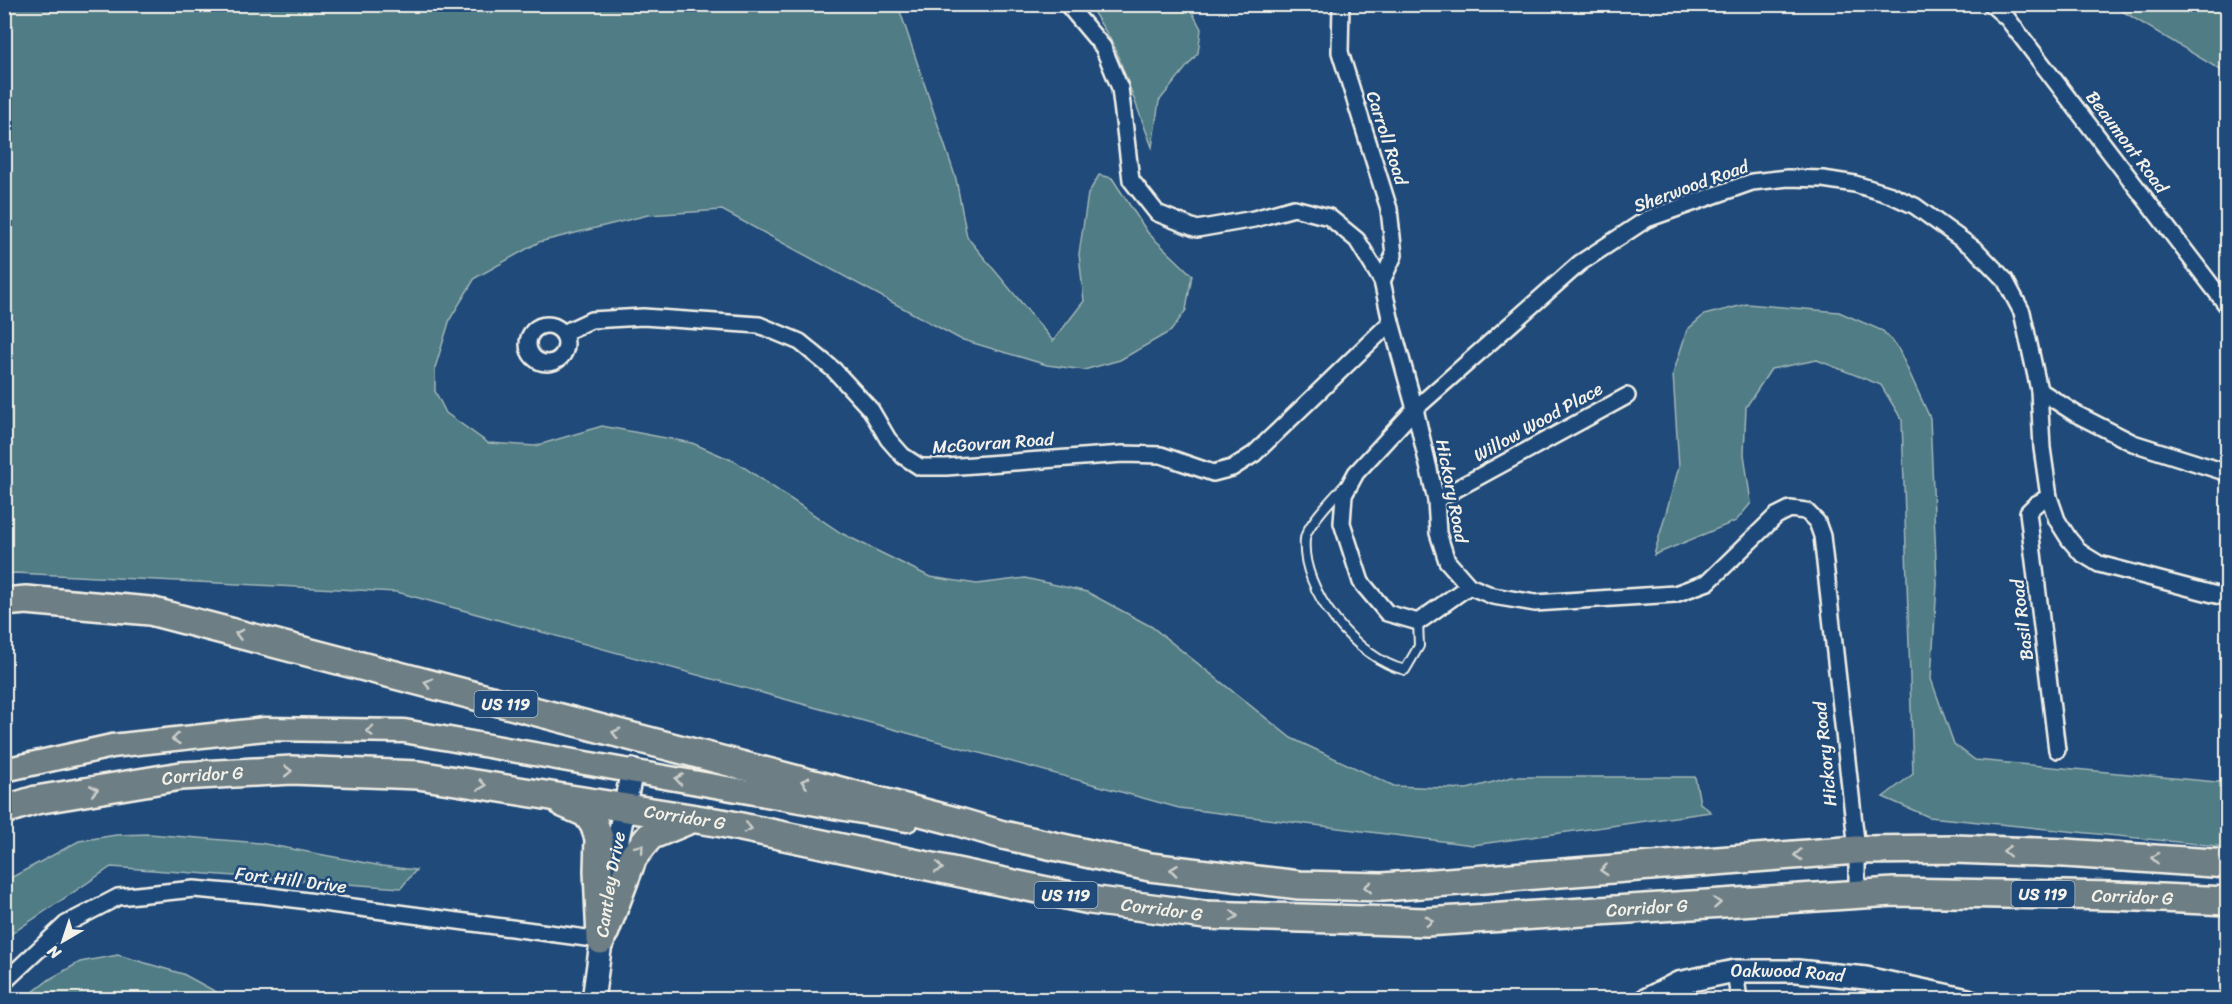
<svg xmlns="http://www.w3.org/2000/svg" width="2232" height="1004" viewBox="0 0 2232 1004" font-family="Sriracha,sans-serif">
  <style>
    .green { fill: #507c85; stroke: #a2b6b6; stroke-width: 1.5 }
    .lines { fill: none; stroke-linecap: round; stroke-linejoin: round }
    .lane-casing { stroke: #f4f1e8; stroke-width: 12 }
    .street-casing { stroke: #f4f1e8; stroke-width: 20 }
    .secondary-casing { stroke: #f4f1e8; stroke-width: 26 }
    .primary-casing { stroke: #f4f1e8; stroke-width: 27 }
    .highway-casing { stroke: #f4f1e8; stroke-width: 32 }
    .lane { stroke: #1f4a7a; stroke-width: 8 }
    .street { stroke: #1f4a7a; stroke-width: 15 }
    .secondary { stroke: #1f4a7a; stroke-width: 21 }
    .primary { stroke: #6d7e84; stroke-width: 22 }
    .highway { stroke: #6d7e84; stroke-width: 27 }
    .oneway { stroke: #ccceca }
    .labels { text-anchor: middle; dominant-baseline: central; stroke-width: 5; stroke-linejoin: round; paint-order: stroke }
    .shield { fill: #1f4a7a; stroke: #b4bfc7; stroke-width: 1.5 }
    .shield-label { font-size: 16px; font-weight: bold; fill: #f4f1e8 }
    .street-label { font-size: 18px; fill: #f4f1e8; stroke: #1f4a7a }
  </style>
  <rect width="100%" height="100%" fill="#1f4a7a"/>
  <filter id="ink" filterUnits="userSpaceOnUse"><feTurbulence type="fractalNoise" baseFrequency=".0167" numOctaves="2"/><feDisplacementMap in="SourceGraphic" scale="12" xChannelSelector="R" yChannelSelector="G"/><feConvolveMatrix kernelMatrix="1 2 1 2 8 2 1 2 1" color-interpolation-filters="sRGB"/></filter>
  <g filter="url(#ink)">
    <!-- green -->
    <g class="green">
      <polygon points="5,4 898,5 956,179 967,237 1053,341 1084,301 1079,254 1088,194 1099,175 1112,178 1148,233 1192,275 1186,310 1171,331 1120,360 1084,370 1047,365 960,339 722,210 648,215 539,242 475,278 450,319 435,368 435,391 446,413 488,443 535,446 602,426 692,443 736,462 841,533 930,577 977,584 1025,578 1087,592 1152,627 1291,738 1394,786 1467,789 1512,777 1695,777 1700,803 1711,812 1473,845 1179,808 397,592 15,573 5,575"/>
      <polygon points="1089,5 1185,5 1190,8 1201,29 1198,53 1159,101 1152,147 1114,45"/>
      <polygon points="2112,5 2223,5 2227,7 2227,74"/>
      <polygon points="1747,304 1839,312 1883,331 1898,348 1930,418 1937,584 1931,679 1954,744 1975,760 2227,783 2227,847 1929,817 1883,797 1913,774 1902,420 1881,385 1817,360 1771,369 1746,407 1744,454 1751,503 1736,521 1654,555 1679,467 1673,374 1687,330 1704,315"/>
      <polygon points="149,834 260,843 382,866 416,870 401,888 111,867 5,938 5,881 79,841 116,835"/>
      <polygon points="118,955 183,974 229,999 24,999 50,979 80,962"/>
    </g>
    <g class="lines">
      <defs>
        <path id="lane" d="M1343,487c-10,11 -37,39 -38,52 -5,51 52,120 100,131l14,-24 -1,-24"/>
        <g id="street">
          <polyline points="1067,4 1103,47 1120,88 1131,180 1157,213 1197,229 1254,219 1294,208 1329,217 1357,240 1382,281 1391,322 1415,409 1436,500 1438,533 1447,561 1469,586 1493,596 1535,603 1675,594 1708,582 1776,516 1790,509 1806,511 1817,522 1822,536 1857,850 1857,893"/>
          <polyline points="1341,4 1340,52 1389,209 1394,255 1382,281"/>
          <polyline points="1991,4 2007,18 2228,307"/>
          <circle cx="547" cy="344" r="19"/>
          <polyline points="563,333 591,320 643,317 759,325 800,342 834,370 871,410 888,439 903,456 920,467 946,467 1123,454 1161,455 1213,473 1232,468 1254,454 1391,322"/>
          <polyline points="2039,390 2076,414 2133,443 2228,473"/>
          <polyline points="2049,497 2036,504 2028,512 2057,750"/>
          <polyline points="1436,500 1627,396"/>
          <polyline points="1469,586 1418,622 1387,613 1361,582 1342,523 1344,495 1356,473 1415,409 1580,263 1647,219 1752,182 1788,178 1823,179 1855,184 1891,195 1915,206 1976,250 2005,280 2022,312 2039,390 2042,448 2049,497 2057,520 2069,539 2081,553 2099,564 2228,598"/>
          <polyline points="1735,971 1739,1000"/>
          <polyline points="4,982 66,924 118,897 194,889 263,895 601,940"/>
        </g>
        <g id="secondary">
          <path id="s1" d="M593,1000l17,-121 22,-109"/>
          <path id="s2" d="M1645,1000l33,-17 57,-12h62l69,7 102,22"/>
        </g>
        <polyline id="primary" points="4,770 112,746 265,729 404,731 907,820"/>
        <g id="highway">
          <polyline points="4,602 26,600 150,611 959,822 1003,835 1150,867 1299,885 1383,887 1857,850 1954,849 2065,853 2228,864"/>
          <polyline points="563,803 586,813 594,824 599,838 598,871 601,940"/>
          <path id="s3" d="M4,810l32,-10 145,-24 111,-6 126,5 304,48 368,77 115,15 221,7 468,-30 221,4 113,5"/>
          <polyline points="605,931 633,857 650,836 691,819"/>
        </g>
      </defs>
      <!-- lane casing -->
      <use href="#lane" class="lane-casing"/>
      <!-- street casing -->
      <use href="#street" class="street-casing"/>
      <!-- secondary casing -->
      <use href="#secondary" class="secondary-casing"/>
      <!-- primary casing -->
      <use href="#primary" class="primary-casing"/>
      <!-- highway casing -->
      <use href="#highway" class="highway-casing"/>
      <!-- lane -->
      <use href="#lane" class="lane"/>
      <!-- street -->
      <use href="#street" class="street"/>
      <!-- secondary -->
      <use href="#secondary" class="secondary"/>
      <!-- primary -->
      <use href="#primary" class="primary"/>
      <!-- highway -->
      <use href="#highway" class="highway"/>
    </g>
    <!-- one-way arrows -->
    <defs><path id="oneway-chevron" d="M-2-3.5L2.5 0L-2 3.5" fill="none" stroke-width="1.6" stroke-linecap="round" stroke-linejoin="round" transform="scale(1.5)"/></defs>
    <g class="oneway">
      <use href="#oneway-chevron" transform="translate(239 634) rotate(-165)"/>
      <use href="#oneway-chevron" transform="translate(428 683) rotate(-165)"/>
      <use href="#oneway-chevron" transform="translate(370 731) rotate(-179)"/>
      <use href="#oneway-chevron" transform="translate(616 733) rotate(-165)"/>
      <use href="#oneway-chevron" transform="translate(176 739) rotate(174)"/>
      <use href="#oneway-chevron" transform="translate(288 771) rotate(-1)"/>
      <use href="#oneway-chevron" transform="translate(679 779) rotate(-170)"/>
      <use href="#oneway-chevron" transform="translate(805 782) rotate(-165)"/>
      <use href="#oneway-chevron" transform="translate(482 785) rotate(9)"/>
      <use href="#oneway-chevron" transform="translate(94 790) rotate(-10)"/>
      <use href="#oneway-chevron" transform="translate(748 828) rotate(12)"/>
      <use href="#oneway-chevron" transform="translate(640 848) rotate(-50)"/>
      <use href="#oneway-chevron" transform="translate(2007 851) rotate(-178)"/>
      <use href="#oneway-chevron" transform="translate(1798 855) rotate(176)"/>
      <use href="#oneway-chevron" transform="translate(2155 858) rotate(-176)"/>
      <use href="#oneway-chevron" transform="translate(939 868) rotate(12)"/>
      <use href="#oneway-chevron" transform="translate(1174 870) rotate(-173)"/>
      <use href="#oneway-chevron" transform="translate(1604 870) rotate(176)"/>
      <use href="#oneway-chevron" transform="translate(1368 887) rotate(-179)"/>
      <use href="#oneway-chevron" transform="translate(1717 903) rotate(-4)"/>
      <use href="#oneway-chevron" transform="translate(1234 916) rotate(2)"/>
      <use href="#oneway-chevron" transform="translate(1429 921) rotate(-2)"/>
    </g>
  </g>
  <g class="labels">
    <!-- shield labels -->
    <g class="shield">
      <rect x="474.5" y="691" width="63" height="26" rx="4.5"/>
      <rect x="2011.5" y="881" width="63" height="26" rx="4.5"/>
      <rect x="1034.5" y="882" width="63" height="26" rx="4.5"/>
    </g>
    <g class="shield-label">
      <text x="506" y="704">US 119</text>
      <text x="2043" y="894">US 119</text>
      <text x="1066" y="895">US 119</text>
    </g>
    <!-- street labels -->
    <g class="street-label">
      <text transform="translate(1387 138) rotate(72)">Carroll Road</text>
      <text transform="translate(2127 142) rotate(53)">Beaumont Road</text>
      <text transform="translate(1691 186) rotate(-20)">Sherwood Road</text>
      <text transform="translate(1538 422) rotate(-29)">Willow Wood Place</text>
      <text transform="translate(993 443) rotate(-4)">McGovran Road</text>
      <text transform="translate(1452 491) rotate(79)">Hickory Road</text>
      <text transform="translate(2022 620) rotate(-97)">Basil Road</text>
      <text transform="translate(1825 754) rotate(-96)">Hickory Road</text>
      <text stroke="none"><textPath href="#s3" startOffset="202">Corridor G</textPath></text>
      <text stroke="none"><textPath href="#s3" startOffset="688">Corridor G</textPath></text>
      <text transform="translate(291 880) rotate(7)">Fort Hill Drive</text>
      <text stroke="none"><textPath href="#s1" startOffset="117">Cantley Drive</textPath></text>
      <text stroke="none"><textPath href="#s3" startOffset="2146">Corridor G</textPath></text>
      <text stroke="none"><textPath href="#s3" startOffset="1660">Corridor G</textPath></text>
      <text stroke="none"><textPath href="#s3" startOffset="1174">Corridor G</textPath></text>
      <text stroke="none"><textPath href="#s2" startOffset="148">Oakwood Road</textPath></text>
    </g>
  </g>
  <!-- margin -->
  <rect width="2232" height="1004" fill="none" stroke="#1f4a7a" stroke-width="24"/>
  <rect x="12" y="12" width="2208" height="980" fill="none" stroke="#f4f1e8" stroke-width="2" filter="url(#ink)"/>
  <!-- north arrow -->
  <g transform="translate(63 941) rotate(219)" stroke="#1f4a7a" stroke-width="4.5" paint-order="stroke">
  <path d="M0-4.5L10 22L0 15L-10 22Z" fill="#f4f1e8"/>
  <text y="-9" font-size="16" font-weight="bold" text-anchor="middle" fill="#f4f1e8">N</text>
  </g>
</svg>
